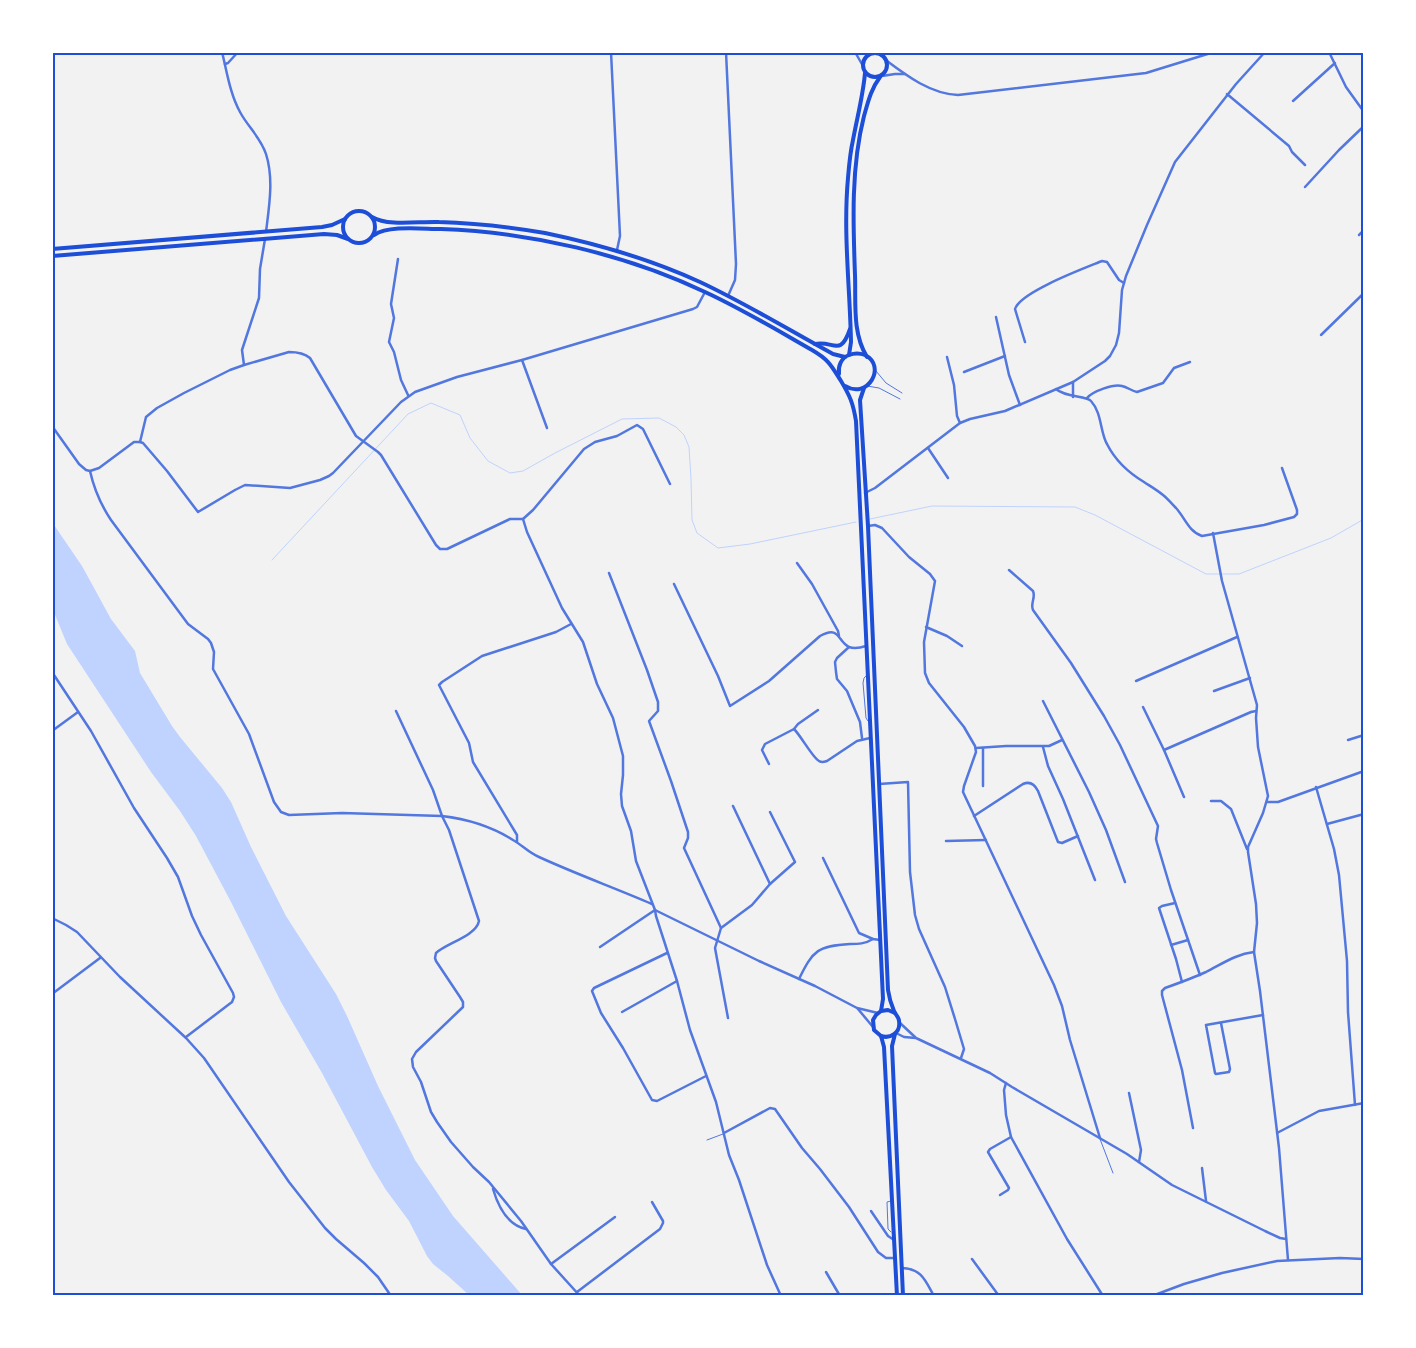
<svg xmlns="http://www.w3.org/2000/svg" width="1416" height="1348" viewBox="0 0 1416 1348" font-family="Quicksand,sans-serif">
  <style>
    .water { fill: #bfd3fe }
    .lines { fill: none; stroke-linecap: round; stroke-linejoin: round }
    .stream { stroke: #bfd3fe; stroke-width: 1 }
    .service { stroke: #5277de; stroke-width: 1 }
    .minor { stroke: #5277de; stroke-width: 2.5 }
    .primary { stroke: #1d4ed8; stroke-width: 4 }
    .neatline { fill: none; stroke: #1d4ed8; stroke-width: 2 }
  </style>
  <rect width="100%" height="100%" fill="#f2f2f2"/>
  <!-- water -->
  <polygon class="water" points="52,522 82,566 111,619 135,651 140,673 172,726 180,737 222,788 231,802 251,847 286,916 336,994 347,1016 378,1086 415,1160 453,1216 522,1295 469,1295 448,1276 433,1264 427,1256 409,1221 386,1190 372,1167 322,1073 281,1002 231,902 196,836 180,811 151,772 67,644 53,610"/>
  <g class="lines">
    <!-- stream -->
    <g class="stream">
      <polyline points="870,519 932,506 1075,507 1095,515 1206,574 1239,574 1331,538 1364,519"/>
      <polyline points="272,560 408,414 431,403 460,415 470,438 488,461 510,473 523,471 555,453 622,419 659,418 676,427 684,435 689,447 691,479 692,520 697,533 718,548 750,544 856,522"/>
    </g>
    <!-- service -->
    <g class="service">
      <polyline points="876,371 886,383 902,393"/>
      <polyline points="867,386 879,388 900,399"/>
      <polyline points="867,675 864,678 863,683 866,718 868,721"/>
      <polyline points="1100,1139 1113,1173"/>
      <polyline points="707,1140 723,1134"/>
      <polyline points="891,1201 887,1202 888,1229 891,1232"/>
    </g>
    <!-- minor -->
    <g class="minor">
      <path d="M222,52c5,20 8,42 18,60 8,15 21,26 26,42 8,25 3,53 0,78"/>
      <polyline points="611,52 620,236 617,250"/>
      <polyline points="726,52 736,264 735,280 728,296"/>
      <polyline points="855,52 863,66"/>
      <polyline points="867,52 871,54"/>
      <polyline points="1329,52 1346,87 1364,112"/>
      <polyline points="1359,52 1364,54"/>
      <path d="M887,61c20,15 44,33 71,34l188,-22 68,-21"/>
      <polyline points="225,64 228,63 238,52"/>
      <polyline points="882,76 895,74 905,74"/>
      <polyline points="1227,94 1289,146 1292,152 1305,165"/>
      <polyline points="1293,101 1335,63"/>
      <polyline points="1305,187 1339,150 1364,126"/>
      <polyline points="1359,235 1364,230"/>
      <polyline points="398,259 391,304 394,318 389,342 394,352 401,380 408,395"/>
      <polyline points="996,317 1009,375 1020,405"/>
      <polyline points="1321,335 1364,293"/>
      <path d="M1025,342l-10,-33c5,-17 70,-41 87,-48l5,1 12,18 5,3"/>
      <polyline points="947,357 954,385 957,416 960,423"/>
      <polyline points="522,360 547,428"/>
      <polyline points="244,365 242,350 259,298 260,269 265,239"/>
      <polyline points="964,372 1005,356"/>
      <polyline points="1073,382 1073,397"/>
      <path d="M1056,389c10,9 30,6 35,12 11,12 9,31 16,43 8,16 22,29 37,38 6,4 13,8 19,13 5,4 9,9 13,13 9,10 13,24 26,28l62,-11 30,-8 3,-3v-4l-15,-42"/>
      <path d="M1087,398c6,-7 26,-14 35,-12 5,1 10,5 15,6l26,-9 11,-15 16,-6"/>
      <polyline points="52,426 79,464 86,470 90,471 99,468 134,442 140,442 143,443 167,471 198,512 235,490 245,485 290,488 320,480 329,476 333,473 401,402 415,392 457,377 522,360 693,309 697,307 705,292"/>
      <path d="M140,442l6,-25 11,-9 27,-15 46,-23 14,-5 45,-13c9,0 15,1 21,6l46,78 22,16 3,3 55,90 4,4h7l63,-30h13l10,-9 51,-61 11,-7 22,-6 20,-11 6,4 27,55"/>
      <polyline points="928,448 948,478"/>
      <path d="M90,471c4,18 11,34 21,49l77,104 20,15 3,4 3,9 -1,17 36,65 25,68 7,10 8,3 53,-2 100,3c25,3 49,10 71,24 9,5 16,13 26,17 37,17 76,31 113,47"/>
      <polyline points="865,493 875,488 960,423 970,419 1005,411 1073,382 1105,361 1110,356 1116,345 1119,333 1122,290 1126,276 1147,225 1175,162 1236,84 1265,52"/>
      <polyline points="523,519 527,532 562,608 583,642 597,684 613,718 623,756 623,775 621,794 622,806 631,831 636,861 655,910 656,916 677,981 690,1030 716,1102 729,1155 739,1180 767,1265 781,1296"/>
      <polyline points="868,526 875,525 882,528 909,557 930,574 935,581 924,642 925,673 929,683 964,727 975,746 976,752 964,786 963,792 1054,985 1062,1006 1070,1040 1100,1138"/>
      <polyline points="1213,533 1222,581 1257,705 1256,718 1258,747 1268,796 1263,813 1248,847 1248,852 1256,904 1257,923 1254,952 1260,991 1279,1148 1288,1260"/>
      <polyline points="797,563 812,584 838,631 839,636"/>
      <path d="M1009,570l24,21c3,7 -3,12 0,19l38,53 33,53 16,29 38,81 -2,13 1,4 14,47 29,85"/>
      <polyline points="609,573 647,670 658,702 658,711 649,721 671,781 688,832 688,838 684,848 721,928"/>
      <path d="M674,584l44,92 12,30 39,-25 51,-45c20,-11 17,5 29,11 5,2 11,1 17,-1"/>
      <polyline points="926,627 947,636 962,646"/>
      <polyline points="849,647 837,658 835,662 836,672 837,679 847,691 860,722 862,738"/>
      <polyline points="52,672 91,731 134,808 167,858 178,877 192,916 201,935 233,993 234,997 232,1002 186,1037"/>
      <polyline points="1136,681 1237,637"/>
      <polyline points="1214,691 1250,678"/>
      <polyline points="1043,701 1089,792 1106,830 1125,882"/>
      <polyline points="1143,707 1164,750 1184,797"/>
      <path d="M396,711l37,79 9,26 7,14 30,91c-3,15 -32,22 -43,32l-1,5 1,3 24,36 3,5v5l-47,45 -4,7 1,8 8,15 10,30 6,10 14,20 22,25 16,15 32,39 30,43 29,32"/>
      <polyline points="794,729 798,724 818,710"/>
      <polyline points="52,731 78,712"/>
      <polyline points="1348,740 1364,735"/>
      <polyline points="1043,747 1048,766 1063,799 1095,880"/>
      <polyline points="976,748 1006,746 1049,746 1062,740"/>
      <polyline points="983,748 983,786"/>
      <polyline points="1164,750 1251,712 1256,711"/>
      <path d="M769,764l-7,-14 3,-6 29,-15c7,7 19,29 25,32 3,2 5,1 8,0l30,-20 13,-3"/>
      <polyline points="879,784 908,782 910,872 915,915 919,929 945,987 955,1019 964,1049 961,1058"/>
      <polyline points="1316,787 1334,849 1339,875 1347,961 1348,1012 1355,1105"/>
      <polyline points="1211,801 1221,801 1231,809 1247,849"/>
      <polyline points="1267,802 1278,802 1364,771"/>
      <polyline points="733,806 770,884"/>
      <path d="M974,816l49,-32c7,-3 12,1 15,7l20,51 4,1 16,-7"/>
      <polyline points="1327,824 1364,814"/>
      <polyline points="946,841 986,840"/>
      <polyline points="517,842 517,835 473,762 469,743 439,685 442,682 482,656 556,632 571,624"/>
      <polyline points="823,858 859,933 873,939 880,940"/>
      <polyline points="1175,903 1162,906 1159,908 1176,959 1182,982"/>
      <polyline points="655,910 759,961 815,986 857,1008 878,1013"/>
      <polyline points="52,918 66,925 77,932 120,977 186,1038 204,1058 289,1182 325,1228 336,1239 364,1263 378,1277 391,1296"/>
      <polyline points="1171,945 1188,940"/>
      <polyline points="600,947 649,914 655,910"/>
      <polyline points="667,953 594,988 592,991 601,1013 623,1048 652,1100 657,1101 706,1076"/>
      <path d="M799,979c14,-29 19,-33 51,-35 8,0 15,0 23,-5"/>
      <polyline points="52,994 100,958"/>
      <polyline points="858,1009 873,1027"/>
      <polyline points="622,1012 677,981"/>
      <polyline points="728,1018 715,948 721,928 752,905 770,884 795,862 770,812"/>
      <polyline points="900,1023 915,1037"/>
      <polyline points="1221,1023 1230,1069 1229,1072 1216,1074 1215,1073 1206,1025 1263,1015"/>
      <polyline points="896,1033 904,1037 916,1038 990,1073 1012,1087 1127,1154 1172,1185 1265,1231 1280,1238 1286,1239"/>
      <polyline points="1006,1083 1004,1090 1006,1115 1011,1137 1067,1239 1103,1296"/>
      <polyline points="1129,1093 1141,1150 1139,1162"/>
      <polyline points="1363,1103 1364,1126"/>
      <path d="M1193,1128l-11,-58 -20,-75v-4l3,-3c14,-5 28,-10 41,-16 16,-8 30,-18 48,-20"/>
      <polyline points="724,1133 770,1108 775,1109 802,1148 820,1169 849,1207 878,1252 886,1258 895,1258"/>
      <polyline points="1277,1133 1319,1111 1364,1103"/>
      <polyline points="1202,1168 1206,1201"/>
      <path d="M493,1189c5,17 14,36 33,40"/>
      <polyline points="1000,1195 1008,1190 1009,1188 988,1152 990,1149 1011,1137"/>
      <polyline points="871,1211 888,1236 894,1240"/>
      <polyline points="972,1259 999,1296"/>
      <polyline points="551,1264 615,1217"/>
      <path d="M902,1268c20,1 23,12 32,28"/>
      <polyline points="826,1272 840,1296"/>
      <polyline points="577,1292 660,1229 663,1223 663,1221 652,1202"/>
      <polyline points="1152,1296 1184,1284 1222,1273 1277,1261 1340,1258 1364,1259"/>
    </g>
    <!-- primary -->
    <g class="primary">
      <circle cx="875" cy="65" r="12"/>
      <circle cx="359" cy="227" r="16"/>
      <path d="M372,217c17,10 48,4 67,5 35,1 71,5 106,11 53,11 105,26 155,49 45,21 89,48 133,72l12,3"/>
      <path d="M374,235c15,-10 48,-6 67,-6 88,3 184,25 264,63 37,17 72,38 107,58 17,10 19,15 29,31 9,15 12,22 15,40l27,578 -2,12"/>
      <polyline points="52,249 322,227 332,225 345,219"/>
      <polyline points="52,256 324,234 337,235 348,239"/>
      <path d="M815,344c19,-4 25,14 35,-15"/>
      <path d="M849,355l2,-13c-1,-54 -8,-109 -3,-164 1,-12 2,-25 5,-38 4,-22 10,-44 12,-67"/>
      <path d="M867,357c-15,-24 -11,-55 -12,-82 -2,-53 -4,-108 9,-159 4,-14 7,-27 16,-39"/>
      <path d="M839,374c-1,-8 2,-16 10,-19 5,-2 11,-2 16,0 22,11 3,45 -20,31"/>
      <path d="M864,388l-4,12 8,126 20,464c1,7 3,14 6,21 1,3 5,6 5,10 2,12 -9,18 -18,15"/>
      <polyline points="895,1013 888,1010 881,1011 876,1015 873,1020 874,1030 881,1036 884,1047 897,1296"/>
      <polyline points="895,1034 892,1046 903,1296"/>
    </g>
  </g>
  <!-- border -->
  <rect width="1416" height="1348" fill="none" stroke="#ffffff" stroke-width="108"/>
  <rect x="54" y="54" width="1308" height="1240" class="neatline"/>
</svg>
